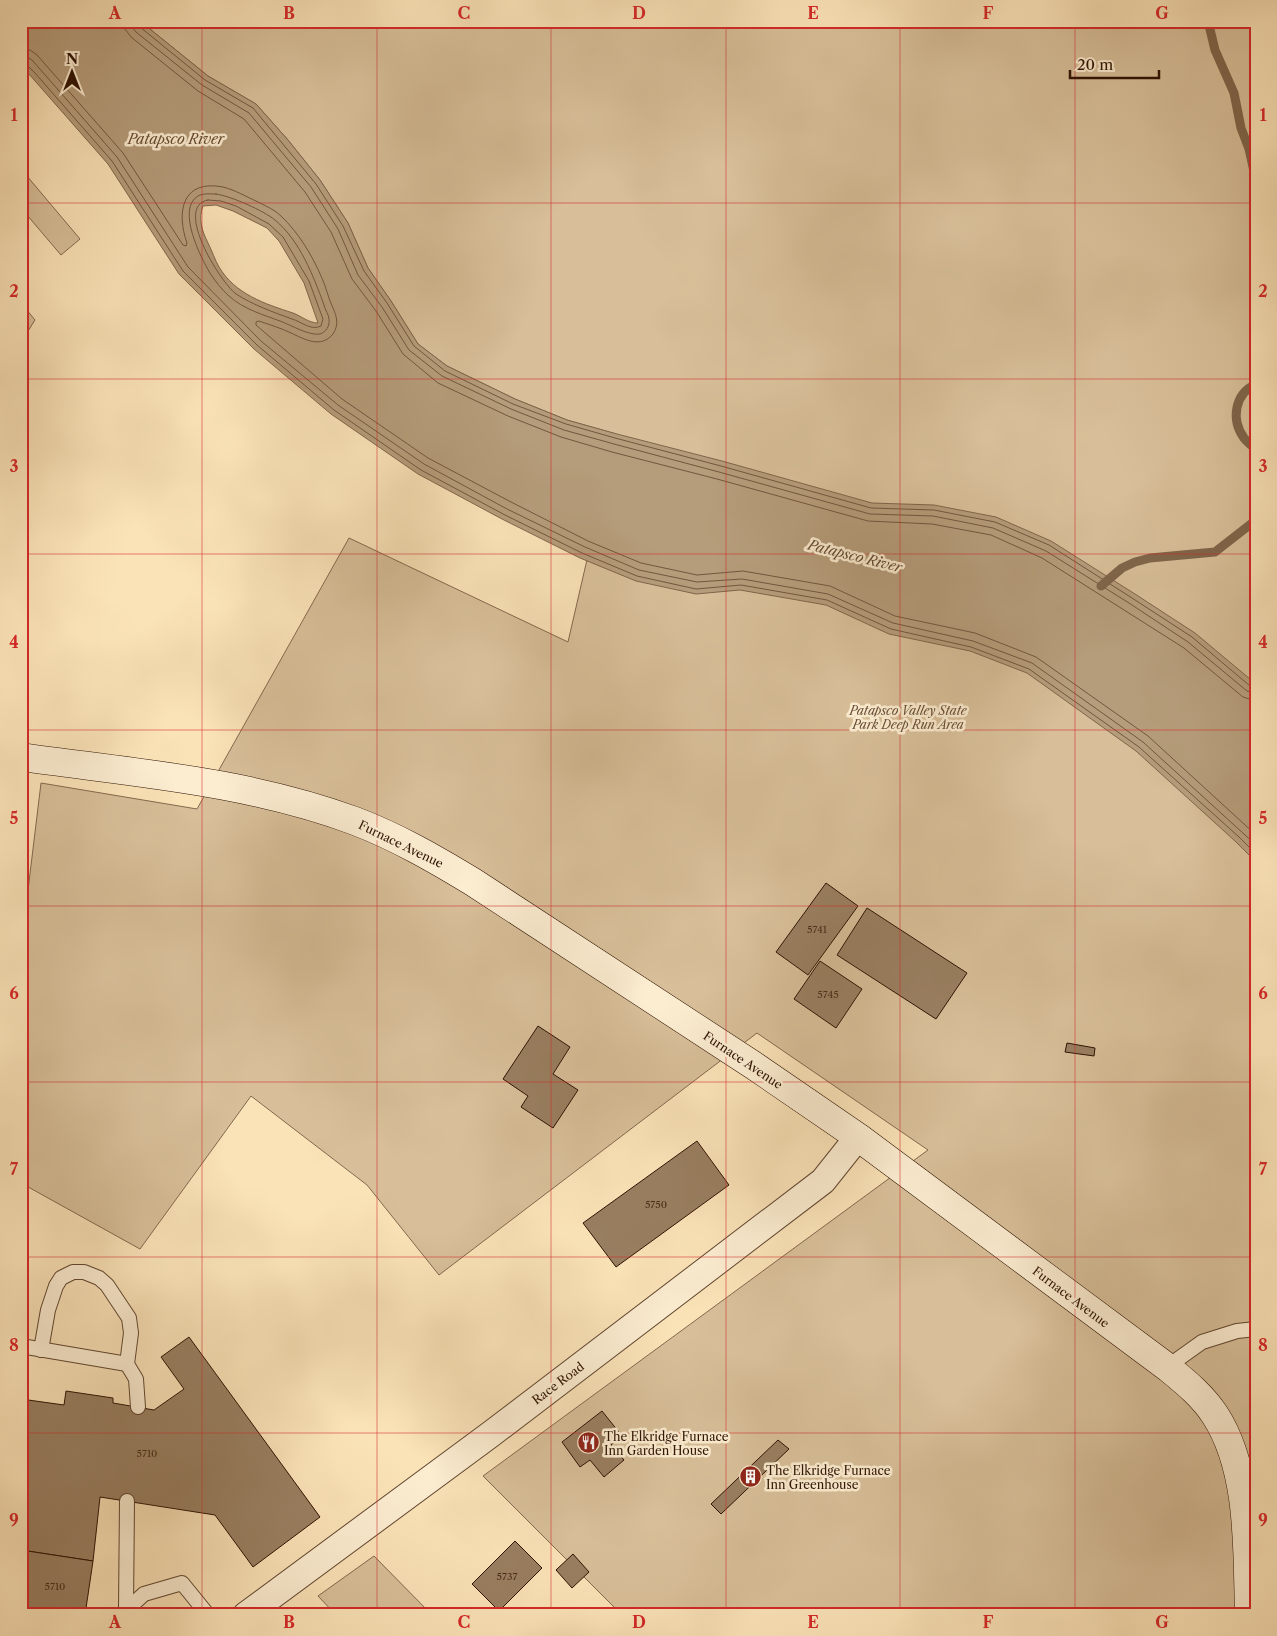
<svg xmlns="http://www.w3.org/2000/svg" width="1277" height="1636" viewBox="0 0 1277 1636" font-family="'Libre Caslon Text',serif">
  <style>
    .green { fill: #d8bf99; stroke: #83684e }
    .water { fill: #b59c7a; stroke: #7f654a; fill-rule: evenodd }
    .lines { fill: none; stroke-linecap: round; stroke-linejoin: round }
    .shore { stroke: #72573e; stroke-width: 1 }
    .stream { stroke: #7f654a; stroke-width: 9 }
    .building { fill: #997f61; stroke: #2e1202 }
    .lane-casing { stroke: #614630; stroke-width: 16 }
    .street-casing { stroke: #614630; stroke-width: 28 }
    .secondary-casing { stroke: #2e1202; stroke-width: 29 }
    .lane { stroke: #fcedd1; stroke-width: 14 }
    .street { stroke: #fcedd1; stroke-width: 26 }
    .secondary { stroke: #fcedd1; stroke-width: 28 }
    .grid { fill: none; stroke: #d62828; stroke-width: 1; stroke-opacity: 0.55 }
    .labels { text-anchor: middle; dominant-baseline: central; stroke-width: 5; stroke-linejoin: round; paint-order: stroke }
    .number-label { font-size: 10px; fill: #492d1a }
    .park-label { font-size: 12px; font-style: italic; fill: #6a4f37; stroke: #fcedd1 }
    .street-label { font-size: 12px; fill: #2e1202; stroke: #fcedd1 }
    .poi-label { font-size: 12px; fill: #2e1202; stroke: #fcedd1; text-anchor: start }
    .water-label { font-size: 14px; font-style: italic; fill: #644932; stroke: #fcedd1 }
    .neatline { fill: none; stroke: #d62828; stroke-width: 2 }
    .grid-label { font-size: 16px; text-anchor: middle; font-weight: bold; fill: #d62828 }
  </style>
  <rect width="100%" height="100%" fill="#fbe3b8"/>
  <filter id="stains"><feTurbulence type="fractalNoise" baseFrequency=".004" numOctaves="4"/><feColorMatrix values="0 0 0 0 .2 0 0 0 0 .09 0 0 0 0 .02 0 0 0 .5 -.17"/></filter>
  <radialGradient id="worn" r=".72"><stop offset=".6" stop-color="#630" stop-opacity="0"/><stop offset="1" stop-color="#630" stop-opacity=".3"/></radialGradient>
  <!-- green -->
  <g class="green">
    <polygon points="140,21 1256,21 1256,1615 622,1615 483,1476 928,1150 757,1033 439,1275 367,1185 251,1096 140,1249 21,1183 21,928 24,923 41,783 197,809 349,538 568,642 616,434 567,420 515,399 447,366 418,344 391,301 368,268 348,223 320,180 288,140 256,104 208,76"/>
    <polygon points="21,169 80,239 61,255 21,208"/>
    <polygon points="21,303 35,320 21,342"/>
    <polygon points="374,1556 432,1615 336,1615 318,1596"/>
  </g>
  <!-- water -->
  <path class="water" d="M21,21h119l68,55 48,28 32,36 32,40 28,43 20,45 23,33 27,43 29,22 68,33 52,21 50,14 105,27 150,42 62,2 62,12 55,24 84,53 60,39 61,51v178l-21,-21 -99,-90 -109,-78 -57,-22 -81,-17 -63,-29 -86,-15 -44,4 -60,-13 -56,-23 -78,-39 -84,-45 -87,-60 -77,-65 -75,-75 -71,-110 -87,-99zM216,205l17,6 34,17 12,13 25,42 14,40c-9,0 -17,-7 -25,-10 -28,-9 -58,-19 -74,-46 -4,-7 -7,-16 -11,-24 -6,-12 -10,-24 -5,-37z"/>
  <g class="lines">
    <!-- shore -->
    <g class="shore">
      <polyline points="124,21 125,29 131,37 198,91 244,119 305,192 331,232 352,279 376,311 403,354 438,383 508,416 561,437 612,452 717,479 868,521 932,524 991,535 1042,558 1184,648 1243,697 1256,701"/>
      <polyline points="131,21 132,27 136,32 202,85 249,113 311,187 338,229 358,275 382,307 409,350 442,376 511,409 564,430 614,444 719,472 870,514 933,516 993,528 1046,551 1129,603 1188,642 1247,691 1256,693"/>
      <polyline points="138,21 140,27 205,80 253,108 316,184 343,226 364,271 387,303 414,346 445,371 513,404 566,424 615,438 721,466 871,508 934,510 995,522 1049,545 1132,598 1192,637 1250,686 1256,687"/>
      <path d="M21,49l9,1 7,5 86,98 60,92 3,1 1,-3c-11,-31 -5,-64 36,-56 12,3 24,10 35,15 8,4 17,8 23,14 17,16 31,39 40,60 5,10 7,22 12,32 4,9 6,17 0,26 -12,15 -29,5 -42,-1 -10,-5 -21,-8 -32,-12l-3,1v3l86,74 86,59 83,44 77,39 53,22 56,12 46,-4 87,15 65,30 80,17 61,24 112,79 108,99"/>
      <polyline points="21,56 27,57 32,60 117,157 188,267 261,341 338,405 424,464 507,509 585,547 639,570 697,582 742,579 828,594 893,623 973,641 1032,663 1143,742 1256,845"/>
      <polyline points="21,62 26,64 35,73 112,161 183,271 257,345 334,410 421,470 505,515 582,553 637,576 696,589 741,585 827,600 891,629 971,647 1029,669 1139,747 1239,837 1256,854"/>
      <path d="M216,194c15,2 48,17 59,26 25,21 38,55 49,85 1,5 5,10 5,14 1,7 -3,13 -9,15 -11,2 -29,-9 -40,-13 -16,-6 -37,-12 -51,-25 -7,-6 -14,-15 -19,-23 -9,-15 -34,-64 -12,-77 5,-3 12,-2 18,-2z"/>
      <path d="M208,200l13,1 15,5 33,18 14,13 26,44 14,38 -2,7c-10,5 -19,-4 -29,-7 -19,-7 -39,-14 -56,-25 -16,-12 -63,-88 -28,-94z"/>
    </g>
    <!-- stream -->
    <g class="stream">
      <polyline points="1208,21 1215,50 1234,93 1241,128 1249,149 1256,180"/>
      <path d="M1256,384c-22,10 -25,36 -12,54 3,4 8,8 12,11"/>
      <polyline points="1101,586 1122,568 1135,562 1150,558 1215,552 1256,520"/>
    </g>
  </g>
  <!-- building -->
  <g class="building">
    <polygon points="826,883 858,906 808,975 776,952"/>
    <polygon points="867,908 967,973 936,1019 837,955"/>
    <polygon points="820,961 862,989 836,1028 794,999"/>
    <polygon points="538,1026 570,1047 553,1074 578,1090 553,1128 521,1107 528,1096 503,1079"/>
    <polygon points="1067,1043 1095,1048 1094,1056 1065,1052"/>
    <polygon points="697,1141 729,1185 616,1267 583,1223"/>
    <polygon points="189,1337 320,1517 253,1567 215,1515 100,1497 93,1561 21,1550 21,1399 64,1405 66,1391 113,1398 113,1403 154,1410 184,1389 161,1357"/>
    <polygon points="602,1411 622,1436 611,1445 624,1460 604,1477 590,1460 580,1467 562,1442"/>
    <polygon points="778,1440 789,1449 721,1514 711,1504"/>
    <polygon points="515,1541 542,1568 499,1611 472,1584"/>
    <polygon points="21,1550 93,1561 85,1615 47,1615 21,1611"/>
    <polygon points="573,1554 589,1572 572,1588 556,1570"/>
  </g>
  <g class="lines">
    <defs>
      <g id="lane">
        <polyline points="21,1346 127,1364"/>
        <polyline points="41,1350 48,1310 56,1286 61,1278 73,1272 84,1272 99,1278 107,1285 129,1318 131,1333 127,1364 136,1379 138,1407"/>
        <polyline points="1167,1367 1202,1342 1237,1331 1256,1329"/>
        <polyline points="126,1610 127,1501"/>
        <polyline points="121,1615 144,1594 182,1583 208,1615"/>
      </g>
      <polyline id="street" points="246,1615 491,1434 823,1181 858,1137"/>
      <path id="secondary" d="M21,757c114,16 226,24 334,64 42,16 80,38 118,61l280,183 105,72 309,230c17,14 35,28 48,48 36,55 32,137 34,200"/>
    </defs>
    <!-- lane casing -->
    <use href="#lane" class="lane-casing"/>
    <!-- street casing -->
    <use href="#street" class="street-casing"/>
    <!-- secondary casing -->
    <use href="#secondary" class="secondary-casing"/>
    <!-- lane -->
    <use href="#lane" class="lane"/>
    <!-- street -->
    <use href="#street" class="street"/>
    <!-- secondary -->
    <use href="#secondary" class="secondary"/>
  </g>
  <!-- grid -->
  <path class="grid" d="M202,21v1594M377,21v1594M551,21v1594M726,21v1594M900,21v1594M1075,21v1594M21,203h1235M21,379h1235M21,554h1235M21,730h1235M21,906h1235M21,1082h1235M21,1257h1235M21,1433h1235"/>
  <!-- icons -->
  <defs>
    <symbol id="restaurant-disc" viewBox="-11 -11 22 22"><circle r="9.5" fill="#8f2418" stroke="#fcedd1"/><path d="M-5-6h1v4h1v-4h1v4h1v-4h1v5L-1.5 .5V6h-2V.5L-5-1ZM5-6V6H3V1.5H1.5Q1.5-4 5-6Z" fill="#fff"/></symbol>
    <symbol id="building-disc" viewBox="-11 -11 22 22"><circle r="9.5" fill="#8f2418" stroke="#fcedd1"/><path d="M-4-6H4V6H1V3H-1V6H-4ZM-2.5-4.3h1.7v1.8h-1.7ZM.8-4.3h1.7v1.8H.8ZM-2.5-1h1.7V.8h-1.7ZM.8-1h1.7V.8H.8Z" fill="#fff"/></symbol>
  </defs>
  <g fill-rule="evenodd">
    <use href="#restaurant-disc" x="576" y="1430" width="25" height="25"/>
    <use href="#building-disc" x="738" y="1464" width="25" height="25"/>
  </g>
  <g class="labels">
    <!-- number labels -->
    <g class="number-label">
      <text x="817" y="929">5741</text>
      <text x="828" y="994">5745</text>
      <text x="656" y="1204">5750</text>
      <text x="147" y="1453">5710</text>
      <text x="507" y="1576">5737</text>
      <text x="55" y="1586">5710</text>
    </g>
    <!-- park labels -->
    <g class="park-label">
      <text x="908" y="710">Patapsco Valley State<tspan x="908" dy="14">Park Deep Run Area</tspan></text>
    </g>
    <!-- street labels -->
    <g class="street-label">
      <text transform="translate(401 844) rotate(26)">Furnace Avenue</text>
      <text transform="translate(743 1060) rotate(34)">Furnace Avenue</text>
      <text transform="translate(1071 1297) rotate(37)">Furnace Avenue</text>
      <text transform="translate(558 1383) rotate(-37)">Race Road</text>
    </g>
    <!-- poi labels -->
    <g class="poi-label">
      <text x="604" y="1436">The Elkridge Furnace<tspan x="604" dy="14">Inn Garden House</tspan></text>
      <text x="766" y="1470">The Elkridge Furnace<tspan x="766" dy="14">Inn Greenhouse</tspan></text>
    </g>
    <!-- water labels -->
    <g class="water-label">
      <text x="176" y="139">Patapsco River</text>
      <text transform="translate(855 556) rotate(14)">Patapsco River</text>
    </g>
  </g>
  <!-- margin -->
  <rect width="1277" height="1636" fill="none" stroke="#fbe3b8" stroke-width="55"/>
  <!-- north arrow -->
  <g transform="translate(72 72)" stroke="#fcedd1" stroke-width="4" paint-order="stroke">
  <path d="M0-4L9 19L0 12L-9 19Z" fill="#2e1202"/>
  <text y="-8" font-size="14" font-weight="bold" text-anchor="middle" fill="#2e1202">N</text>
  </g>
  <!-- scale -->
  <path d="M1070 70v8h89v-8" fill="none" stroke="#2e1202" stroke-width="2.5"/>
  <text x="1077" y="70" font-size="15" fill="#2e1202" stroke="#fcedd1" stroke-width="4" paint-order="stroke">20 m</text>
  <rect x="28" y="28" width="1222" height="1580" class="neatline"/>
  <g class="grid-label">
    <text x="115" y="19">A</text>
    <text x="289" y="19">B</text>
    <text x="464" y="19">C</text>
    <text x="639" y="19">D</text>
    <text x="813" y="19">E</text>
    <text x="988" y="19">F</text>
    <text x="1162" y="19">G</text>
    <text x="14" y="121">1</text>
    <text x="1263" y="121">1</text>
    <text x="14" y="297">2</text>
    <text x="1263" y="297">2</text>
    <text x="14" y="472">3</text>
    <text x="1263" y="472">3</text>
    <text x="14" y="648">4</text>
    <text x="1263" y="648">4</text>
    <text x="14" y="824">5</text>
    <text x="1263" y="824">5</text>
    <text x="14" y="999">6</text>
    <text x="1263" y="999">6</text>
    <text x="14" y="1175">7</text>
    <text x="1263" y="1175">7</text>
    <text x="14" y="1351">8</text>
    <text x="1263" y="1351">8</text>
    <text x="14" y="1526">9</text>
    <text x="1263" y="1526">9</text>
    <text x="115" y="1628">A</text>
    <text x="289" y="1628">B</text>
    <text x="464" y="1628">C</text>
    <text x="639" y="1628">D</text>
    <text x="813" y="1628">E</text>
    <text x="988" y="1628">F</text>
    <text x="1162" y="1628">G</text>
  </g>
  <rect width="100%" height="100%" filter="url(#stains)"/>
  <rect width="100%" height="100%" fill="url(#worn)"/>
</svg>
